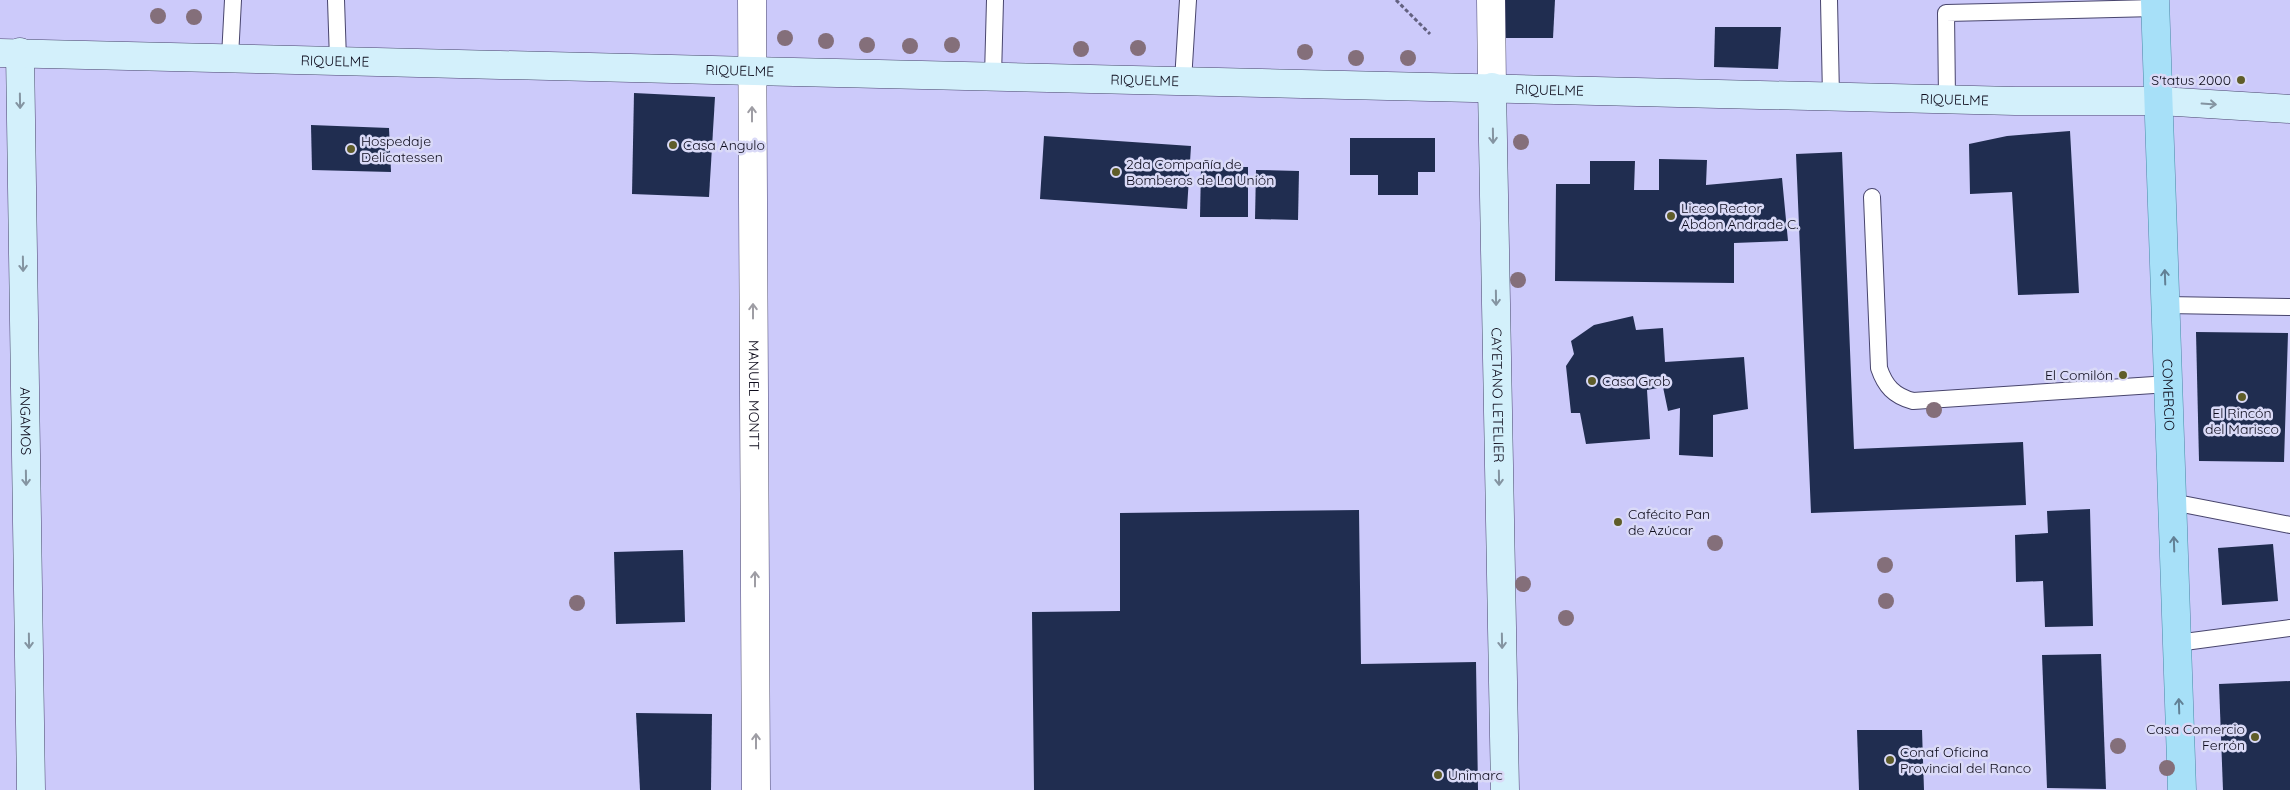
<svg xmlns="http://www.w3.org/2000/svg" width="2290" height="790" viewBox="0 0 2290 790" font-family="Quicksand,sans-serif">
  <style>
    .building { fill: #202d50 }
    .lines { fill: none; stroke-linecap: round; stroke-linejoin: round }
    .lane-casing { stroke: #48456d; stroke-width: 18 }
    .street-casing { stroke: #48456d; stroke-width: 29 }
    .secondary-casing { stroke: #48456d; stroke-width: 29 }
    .primary-casing { stroke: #4b88a7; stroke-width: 29 }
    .path { stroke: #636180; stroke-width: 3; stroke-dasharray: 4 2.5; stroke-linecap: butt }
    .lane { stroke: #fff; stroke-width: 16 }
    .street { stroke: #fff; stroke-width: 28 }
    .secondary { stroke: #d3f0fb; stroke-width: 28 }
    .primary { stroke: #a7e0f8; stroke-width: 28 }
    .tree { fill: #846f7a }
    .oneway { stroke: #8494a1 }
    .oneway2 { stroke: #9e9da4 }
    .oneway3 { stroke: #628095 }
    .poi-dot { fill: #5f5d29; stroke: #dadaf7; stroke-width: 2 }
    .labels { text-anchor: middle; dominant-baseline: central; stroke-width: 5; stroke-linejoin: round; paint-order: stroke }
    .street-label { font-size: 14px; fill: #0d0b1b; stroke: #dadaf7 }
    .poi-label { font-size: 14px; fill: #0d0b1b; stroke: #dadaf7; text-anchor: start }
  </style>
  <rect width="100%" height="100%" fill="#cccafa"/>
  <!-- building -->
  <g class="building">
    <polygon points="1504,0 1555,0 1553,38 1504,38"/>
    <polygon points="1715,27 1781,27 1778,69 1714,67"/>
    <polygon points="634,93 715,97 709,197 632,194"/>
    <polygon points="311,125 389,128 391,172 312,170"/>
    <polygon points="2070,131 2079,293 2018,295 2012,192 1970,194 1969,144 2007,136"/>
    <polygon points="1044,136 1191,146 1187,209 1040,199"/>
    <polygon points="1350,138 1435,138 1435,172 1418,172 1418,195 1378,195 1378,175 1350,175"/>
    <polygon points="1842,152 1854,449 2023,442 2026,505 1811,513 1796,154"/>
    <polygon points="1659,159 1707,160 1706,185 1782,178 1788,241 1734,243 1734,283 1555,281 1556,184 1590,184 1590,161 1635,161 1634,190 1659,190"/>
    <polygon points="1201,167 1248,167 1248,217 1200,217"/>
    <polygon points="1256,170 1299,171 1298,220 1255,219"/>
    <polygon points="1633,316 1636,330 1663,328 1665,362 1744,357 1748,409 1713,415 1713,457 1679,455 1680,408 1668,411 1663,387 1647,390 1650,439 1586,444 1580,413 1571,413 1566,366 1574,354 1571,341 1594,325"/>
    <polygon points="2196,332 2288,333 2284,462 2199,461"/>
    <polygon points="2090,509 2093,626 2045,627 2043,581 2016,582 2015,535 2048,533 2047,511"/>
    <polygon points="1359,510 1361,664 1476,662 1478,790 1034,790 1032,612 1120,611 1120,513"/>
    <polygon points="2273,544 2278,601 2222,605 2218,548"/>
    <polygon points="683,550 685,622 616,624 614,552"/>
    <polygon points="2101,654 2106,789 2047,788 2042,655"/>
    <polygon points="2290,681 2290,790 2223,790 2219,684"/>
    <polygon points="636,713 712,714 711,790 640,790"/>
    <polygon points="1857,730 1922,730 1924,790 1859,790"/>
  </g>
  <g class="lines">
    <defs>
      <g id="lane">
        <polyline points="336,0 338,60"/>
        <polyline points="1829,0 1831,96"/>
        <polyline points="230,57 233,0"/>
        <polyline points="993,76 995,0"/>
        <polyline points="1183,81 1188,0"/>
        <polyline points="1947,99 1946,13 2155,8"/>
        <path d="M1872,197l7,171c6,18 15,28 34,33l256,-17"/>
        <polyline points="2166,305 2290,307"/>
        <polyline points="2172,502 2290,525"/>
        <polyline points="2177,643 2290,628"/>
      </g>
      <g id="street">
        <path id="s1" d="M752,0l4,790"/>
        <polyline points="1491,0 1492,87"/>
      </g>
      <g id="secondary">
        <path id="s2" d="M20,52l11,738"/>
        <path id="s3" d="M0,53l2015,48h145l130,8"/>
        <path id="s4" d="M1492,87l13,703"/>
      </g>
      <g id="primary">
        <path id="s5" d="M2155,0l27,790"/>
      </g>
    </defs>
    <!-- lane casing -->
    <use href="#lane" class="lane-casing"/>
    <!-- street casing -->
    <use href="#street" class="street-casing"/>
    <!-- secondary casing -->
    <use href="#secondary" class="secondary-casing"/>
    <!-- primary casing -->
    <use href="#primary" class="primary-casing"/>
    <!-- path -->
    <polyline class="path" points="1396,0 1430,34"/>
    <!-- lane -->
    <use href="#lane" class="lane"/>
    <!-- street -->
    <use href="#street" class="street"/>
    <!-- secondary -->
    <use href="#secondary" class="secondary"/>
    <!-- primary -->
    <use href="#primary" class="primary"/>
  </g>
  <!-- trees -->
  <g class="tree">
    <circle cx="158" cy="16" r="8"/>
    <circle cx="194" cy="17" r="8"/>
    <circle cx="785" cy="38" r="8"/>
    <circle cx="826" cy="41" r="8"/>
    <circle cx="867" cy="45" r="8"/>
    <circle cx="952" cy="45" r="8"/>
    <circle cx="910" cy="46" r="8"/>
    <circle cx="1138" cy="48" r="8"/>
    <circle cx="1081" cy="49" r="8"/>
    <circle cx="1305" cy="52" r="8"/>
    <circle cx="1356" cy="58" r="8"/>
    <circle cx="1408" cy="58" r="8"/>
    <circle cx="1521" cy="142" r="8"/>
    <circle cx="1518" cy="280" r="8"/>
    <circle cx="1934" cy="410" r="8"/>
    <circle cx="1715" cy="543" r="8"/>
    <circle cx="1885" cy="565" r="8"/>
    <circle cx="1523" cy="584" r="8"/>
    <circle cx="1886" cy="601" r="8"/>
    <circle cx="577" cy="603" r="8"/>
    <circle cx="1566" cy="618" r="8"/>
    <circle cx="2118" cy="746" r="8"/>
    <circle cx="2167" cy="768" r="8"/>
  </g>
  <!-- one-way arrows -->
  <defs><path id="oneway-shaft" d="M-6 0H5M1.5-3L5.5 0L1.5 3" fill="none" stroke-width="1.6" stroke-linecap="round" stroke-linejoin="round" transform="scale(1.25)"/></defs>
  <g class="oneway">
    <use href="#oneway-shaft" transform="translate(20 101) rotate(89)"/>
    <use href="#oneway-shaft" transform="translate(2209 104) rotate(4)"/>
    <use href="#oneway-shaft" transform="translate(1493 136) rotate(89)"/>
    <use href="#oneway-shaft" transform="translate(23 264) rotate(89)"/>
    <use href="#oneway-shaft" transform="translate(1496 298) rotate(89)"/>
    <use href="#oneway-shaft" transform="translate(26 478) rotate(89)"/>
    <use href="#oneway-shaft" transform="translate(1499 478) rotate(89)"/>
    <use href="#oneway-shaft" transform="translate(29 641) rotate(89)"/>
    <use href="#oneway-shaft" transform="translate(1502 641) rotate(89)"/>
  </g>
  <g class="oneway2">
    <use href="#oneway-shaft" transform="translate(752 114) rotate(-90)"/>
    <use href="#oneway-shaft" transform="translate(753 311) rotate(-90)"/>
    <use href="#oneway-shaft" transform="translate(755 579) rotate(-90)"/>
    <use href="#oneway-shaft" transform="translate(756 741) rotate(-90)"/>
  </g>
  <g class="oneway3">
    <use href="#oneway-shaft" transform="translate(2165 277) rotate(-92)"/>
    <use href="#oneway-shaft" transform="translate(2174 544) rotate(-92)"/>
    <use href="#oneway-shaft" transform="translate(2179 706) rotate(-92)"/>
  </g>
  <!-- markers -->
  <g class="poi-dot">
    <circle cx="2241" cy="80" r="5"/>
    <circle cx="673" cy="145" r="5"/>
    <circle cx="351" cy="149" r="5"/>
    <circle cx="1116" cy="172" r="5"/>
    <circle cx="1671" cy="216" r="5"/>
    <circle cx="2123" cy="375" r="5"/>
    <circle cx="1592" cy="381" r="5"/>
    <circle cx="2242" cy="397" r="5"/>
    <circle cx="1618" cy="522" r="5"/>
    <circle cx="2255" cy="737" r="5"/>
    <circle cx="1890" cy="760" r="5"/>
    <circle cx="1438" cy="775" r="5"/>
  </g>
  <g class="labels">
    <!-- street labels -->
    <g class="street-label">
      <text stroke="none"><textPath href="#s3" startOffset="335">RIQUELME</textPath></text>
      <text stroke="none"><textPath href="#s3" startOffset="740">RIQUELME</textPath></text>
      <text stroke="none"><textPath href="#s3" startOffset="1145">RIQUELME</textPath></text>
      <text stroke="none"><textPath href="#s3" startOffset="1550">RIQUELME</textPath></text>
      <text stroke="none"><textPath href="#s3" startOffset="1955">RIQUELME</textPath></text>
      <text stroke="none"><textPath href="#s1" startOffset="395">MANUEL MONTT</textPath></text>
      <text stroke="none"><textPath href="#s4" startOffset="308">CAYETANO LETELIER</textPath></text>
      <text stroke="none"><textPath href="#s5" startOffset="395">COMERCIO</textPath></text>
      <text stroke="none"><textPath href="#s2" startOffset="369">ANGAMOS</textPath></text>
    </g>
    <!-- poi labels -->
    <g class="poi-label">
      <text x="2231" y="80" text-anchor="end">S'tatus 2000</text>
      <text x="361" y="141">Hospedaje<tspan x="361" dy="16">Delicatessen</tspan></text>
      <text x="683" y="145">Casa Angulo</text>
      <text x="1126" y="164">2da Compañía de<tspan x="1126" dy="16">Bomberos de La Unión</tspan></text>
      <text x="1681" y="208">Liceo Rector<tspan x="1681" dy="16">Abdon Andrade C.</tspan></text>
      <text x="2113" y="375" text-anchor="end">El Comilón</text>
      <text x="1602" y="381">Casa Grob</text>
      <text x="2242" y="413" text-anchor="middle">El Rincón<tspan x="2242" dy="16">del Marisco</tspan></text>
      <text x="1628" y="514">Cafécito Pan<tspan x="1628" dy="16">de Azúcar</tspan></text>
      <text x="2245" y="729" text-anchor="end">Casa Comercio<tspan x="2245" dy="16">Ferrón</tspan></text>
      <text x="1900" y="752">Conaf Oficina<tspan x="1900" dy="16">Provincial del Ranco</tspan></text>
      <text x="1448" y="775">Unimarc</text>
    </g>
  </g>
</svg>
